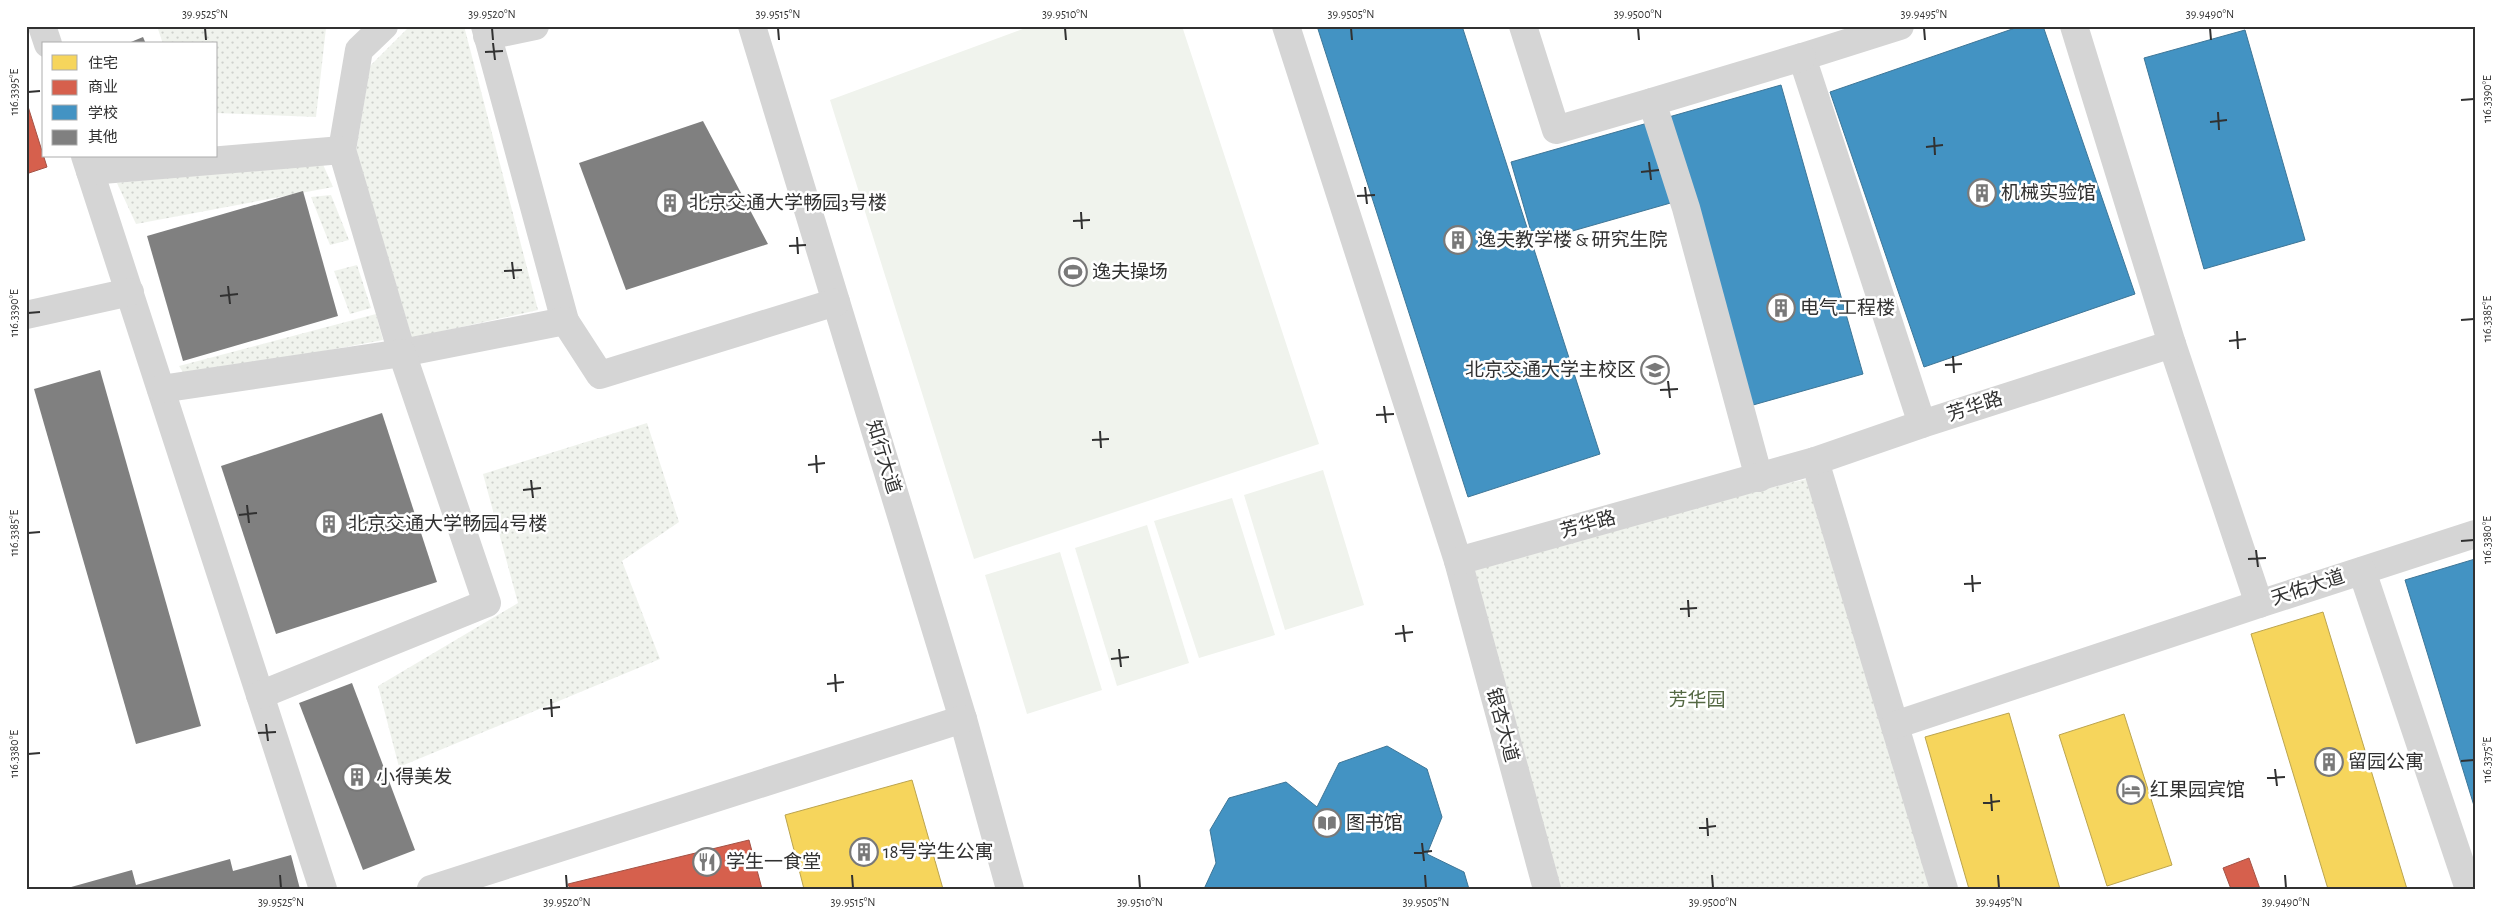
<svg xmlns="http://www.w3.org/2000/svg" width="2501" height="915" viewBox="0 0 2501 915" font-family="'Alegreya Sans','Noto Sans SC',sans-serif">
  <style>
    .park { fill: url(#park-dots) }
    .garden { fill: #f0f3ed }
    .homes { fill: #f6d55c; stroke: #bba44f }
    .shops { fill: #d6604d; stroke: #a45245 }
    .schools { fill: #4393c3; stroke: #3e7697 }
    .building { fill: #808080 }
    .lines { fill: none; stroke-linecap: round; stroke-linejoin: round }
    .minor { stroke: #d5d5d5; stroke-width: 28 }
    .ticks { fill: none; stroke: #313131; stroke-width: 2 }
    .labels { text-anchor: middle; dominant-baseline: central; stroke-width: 5; stroke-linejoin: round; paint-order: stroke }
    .poi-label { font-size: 19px; fill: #313131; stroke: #fff; text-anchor: start }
    .street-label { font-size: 19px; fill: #313131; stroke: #fff }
    .park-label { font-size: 19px; fill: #546843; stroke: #fff }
    .neatline { fill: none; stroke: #313131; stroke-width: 2 }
    .ticks-label { font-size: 12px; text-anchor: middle; fill: #313131 }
  </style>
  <defs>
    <pattern id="park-dots" width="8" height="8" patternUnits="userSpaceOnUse" patternTransform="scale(1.25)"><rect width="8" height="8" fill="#f0f3ed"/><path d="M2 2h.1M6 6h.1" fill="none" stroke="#ced1cc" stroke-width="1.8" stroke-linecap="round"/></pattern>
  </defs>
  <rect width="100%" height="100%" fill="#fff"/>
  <!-- park -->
  <g class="park">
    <polygon points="157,26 328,26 326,28 316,117 216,113 216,44 163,44"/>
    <polygon points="410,26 464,26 538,310 412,338 356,152 370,66"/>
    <polygon points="321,160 333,187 136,224 117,183"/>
    <polygon points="331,195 349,240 330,245 311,197"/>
    <polygon points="357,265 371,308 350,314 334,271"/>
    <polygon points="376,314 383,340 186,377 179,366"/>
    <polygon points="647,423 679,522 622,561 660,659 399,767 378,686 518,603 483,474"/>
    <polygon points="1820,476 1943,889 1558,889 1471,558"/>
  </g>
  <!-- garden -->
  <g class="garden">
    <polygon points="1031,26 1182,26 1319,444 974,559 830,100"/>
    <polygon points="1323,470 1364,605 1285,630 1244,495"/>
    <polygon points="1232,498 1275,635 1199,658 1154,521"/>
    <polygon points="1147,525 1189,663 1117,686 1075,548"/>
    <polygon points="1060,552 1102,690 1027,714 985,575"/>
  </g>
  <!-- homes -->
  <g class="homes">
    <polygon points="2323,612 2407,889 2328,889 2251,634"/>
    <polygon points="2009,713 2060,889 1969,889 1925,737"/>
    <polygon points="2124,714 2172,865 2107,886 2059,735"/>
    <polygon points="912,780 943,889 804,889 785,815"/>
  </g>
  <!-- shops -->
  <g class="shops">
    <polygon points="26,100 47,167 26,174"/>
    <polygon points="749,840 762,889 570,889 568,884"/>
    <polygon points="2249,858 2260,889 2231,889 2223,868"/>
  </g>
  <!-- schools -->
  <g class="schools">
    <polygon points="1317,26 1462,26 1600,454 1468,497"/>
    <polygon points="2021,26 2043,26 2135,294 1924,367 1830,92"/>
    <polygon points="2245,30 2305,240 2204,269 2144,58"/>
    <polygon points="1781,85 1863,374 1746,407 1688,198 1534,242 1511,162"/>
    <polygon points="2475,559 2475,809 2405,580"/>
    <polygon points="1387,746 1427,769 1442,817 1427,854 1464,872 1469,889 1204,889 1216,863 1210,830 1229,798 1286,782 1317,807 1339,763"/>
  </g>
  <!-- building -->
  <g class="building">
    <polygon points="143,37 146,44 126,44"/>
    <polygon points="703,121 768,244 626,290 579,163"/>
    <polygon points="303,191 338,316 183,361 147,236"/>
    <polygon points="100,370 201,726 136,744 34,389"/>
    <polygon points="382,413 437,582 276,634 221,466"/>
    <polygon points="352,683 415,850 363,870 299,703"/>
    <polygon points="291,855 300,889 64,889 132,870 136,885 230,859 233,871"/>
  </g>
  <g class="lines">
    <!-- minor -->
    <g class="minor">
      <polyline points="42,26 48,44"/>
      <polyline points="485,26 565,321"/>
      <polyline points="752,26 963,719 1010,889"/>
      <polyline points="1286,26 1458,561 1547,889"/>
      <polyline points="1523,26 1556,130 1652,102"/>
      <polyline points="1900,26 1802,57 1922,424"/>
      <polyline points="487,36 535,26"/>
      <polyline points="342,150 359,50 384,26"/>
      <polyline points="85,156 323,889"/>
      <polyline points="90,171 342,150 402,353 565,321 600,375 836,302"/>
      <polyline points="26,315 130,292"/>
      <polyline points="2172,344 2259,604 2475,534"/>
      <polyline points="161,389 402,353 487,603 260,695"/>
      <polyline points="1815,461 1944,889"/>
      <polyline points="1759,478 1686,208 1652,102 1802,57"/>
      <polyline points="1458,561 1815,461 1922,424 2172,344 2074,26"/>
      <polyline points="2362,571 2469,889"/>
      <polyline points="1895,725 2259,604"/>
      <polyline points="431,889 963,719"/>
    </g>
  </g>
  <!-- ticks -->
  <path class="ticks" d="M205,28l1,12M492,28l1,12M778,28l1,12M1065,28l1,12M1351,28l1,12M1638,28l1,12M1924,28l1,12M2210,28l1,12M493,43l2,17M485,52l18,-1M28,92l12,-1M2461,100l13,-1M2218,112l1,18M2210,122l17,-2M1934,137l1,18M1926,147l17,-2M1649,162l2,18M1641,172l18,-2M1365,187l2,17M1357,196l18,-1M1081,212l1,17M1073,221l17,-1M797,237l1,17M789,246l17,-1M512,262l2,17M504,271l18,-1M228,286l2,18M220,296l18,-2M28,313l12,-1M2461,320l13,-1M2237,331l1,18M2229,341l17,-2M1953,356l1,17M1945,365l17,-1M1668,381l2,17M1660,390l18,-1M1384,406l2,17M1376,415l18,-1M1100,431l1,17M1092,440l17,-1M816,455l1,18M808,465l17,-2M531,480l2,18M523,490l18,-2M247,505l2,18M239,515l18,-2M28,533l12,-1M2461,541l13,-1M2256,550l2,17M2248,559l18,-1M1972,575l1,17M1964,584l17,-1M1688,600l1,17M1680,609l17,-1M1403,625l2,17M1395,634l18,-2M1119,649l2,18M1111,659l18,-2M835,674l1,18M827,684l17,-2M551,699l1,18M543,709l17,-2M266,724l2,17M258,733l18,-1M28,754l12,-1M2461,761l13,-1M2275,769l2,17M2267,778l18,-1M1991,794l1,17M1983,803l17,-2M1707,818l1,18M1699,828l17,-2M1422,843l2,18M1414,853l18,-2M280,875l1,13M566,875l1,13M852,875l1,13M1139,875l1,13M1425,875l1,13M1712,875l1,13M1998,875l1,13M2285,875l1,13"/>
  <!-- icons -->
  <defs>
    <symbol id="building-ring" viewBox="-11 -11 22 22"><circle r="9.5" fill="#fff" stroke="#797979" stroke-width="1.5"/><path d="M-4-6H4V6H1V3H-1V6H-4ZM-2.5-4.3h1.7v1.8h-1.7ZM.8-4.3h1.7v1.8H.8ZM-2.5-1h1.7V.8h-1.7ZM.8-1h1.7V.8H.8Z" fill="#797979"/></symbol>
    <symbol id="stadium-ring" viewBox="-11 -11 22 22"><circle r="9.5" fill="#fff" stroke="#797979" stroke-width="1.5"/><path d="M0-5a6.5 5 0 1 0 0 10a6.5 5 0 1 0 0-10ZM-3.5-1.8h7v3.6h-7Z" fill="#797979"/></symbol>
    <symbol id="university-ring" viewBox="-11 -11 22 22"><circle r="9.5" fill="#fff" stroke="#797979" stroke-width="1.5"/><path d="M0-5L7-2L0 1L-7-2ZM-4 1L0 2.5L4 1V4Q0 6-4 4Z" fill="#797979"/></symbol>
    <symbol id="hotel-ring" viewBox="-11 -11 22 22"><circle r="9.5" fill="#fff" stroke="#797979" stroke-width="1.5"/><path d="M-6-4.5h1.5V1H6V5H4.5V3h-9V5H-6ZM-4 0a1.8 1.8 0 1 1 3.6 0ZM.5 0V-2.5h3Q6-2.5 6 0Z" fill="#797979"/></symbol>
    <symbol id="library-ring" viewBox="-11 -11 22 22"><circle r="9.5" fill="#fff" stroke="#797979" stroke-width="1.5"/><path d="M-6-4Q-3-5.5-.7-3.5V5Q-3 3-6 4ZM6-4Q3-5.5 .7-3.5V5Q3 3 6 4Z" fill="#797979"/></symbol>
    <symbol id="restaurant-ring" viewBox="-11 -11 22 22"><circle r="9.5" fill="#fff" stroke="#797979" stroke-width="1.5"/><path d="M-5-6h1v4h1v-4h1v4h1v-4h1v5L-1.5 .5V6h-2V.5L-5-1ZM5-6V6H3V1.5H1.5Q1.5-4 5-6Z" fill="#797979"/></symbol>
  </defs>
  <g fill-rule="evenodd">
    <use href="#building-ring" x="1966" y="177" width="32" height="32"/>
    <use href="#building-ring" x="654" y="187" width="32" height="32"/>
    <use href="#building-ring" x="1442" y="224" width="32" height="32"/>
    <use href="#stadium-ring" x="1057" y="256" width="32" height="32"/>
    <use href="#building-ring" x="1765" y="292" width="32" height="32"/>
    <use href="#university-ring" x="1639" y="354" width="32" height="32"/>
    <use href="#building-ring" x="313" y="508" width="32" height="32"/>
    <use href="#building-ring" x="2313" y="746" width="32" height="32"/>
    <use href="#building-ring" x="341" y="761" width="32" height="32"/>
    <use href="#hotel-ring" x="2115" y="774" width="32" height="32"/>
    <use href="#library-ring" x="1311" y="807" width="32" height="32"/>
    <use href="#building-ring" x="848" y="836" width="32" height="32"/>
    <use href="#restaurant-ring" x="691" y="846" width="32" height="32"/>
  </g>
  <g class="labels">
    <!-- poi labels -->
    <g class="poi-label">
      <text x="2001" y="193">机械实验馆</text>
      <text x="689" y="203">北京交通大学畅园3号楼</text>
      <text x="1477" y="240">逸夫教学楼 &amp; 研究生院</text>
      <text x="1092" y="272">逸夫操场</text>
      <text x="1800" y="308">电气工程楼</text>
      <text x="1636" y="370" text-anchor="end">北京交通大学主校区</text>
      <text x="348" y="524">北京交通大学畅园4号楼</text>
      <text x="2348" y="762">留园公寓</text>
      <text x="376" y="777">小得美发</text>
      <text x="2150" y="790">红果园宾馆</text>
      <text x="1346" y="823">图书馆</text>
      <text x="883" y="852">18号学生公寓</text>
      <text x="726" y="862">学生一食堂</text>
    </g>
    <!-- street labels -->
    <g class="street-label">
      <text transform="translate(1975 407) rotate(-18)">芳华路</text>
      <text transform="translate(883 457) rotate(73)">知行大道</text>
      <text transform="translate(1588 525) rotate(-15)">芳华路</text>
      <text transform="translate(2308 588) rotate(-18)">天佑大道</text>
      <text transform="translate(1502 725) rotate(75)">银杏大道</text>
    </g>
    <!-- park labels -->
    <g class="park-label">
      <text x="1697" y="700">芳华园</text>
    </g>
  </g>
  <!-- border -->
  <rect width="2501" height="915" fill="none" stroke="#ffffff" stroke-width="55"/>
  <!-- legend -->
  <rect x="42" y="42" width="175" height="115" fill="#ffffff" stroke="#adadad"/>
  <rect x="52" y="55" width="25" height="15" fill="#f6d55c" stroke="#adadad"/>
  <text x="88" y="68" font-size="15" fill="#313131">住宅</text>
  <rect x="52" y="80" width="25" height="15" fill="#d6604d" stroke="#adadad"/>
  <text x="88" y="92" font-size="15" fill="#313131">商业</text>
  <rect x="52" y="105" width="25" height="15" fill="#4393c3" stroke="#adadad"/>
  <text x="88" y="118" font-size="15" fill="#313131">学校</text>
  <rect x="52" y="130" width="25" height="15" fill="#808080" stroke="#adadad"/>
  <text x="88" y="142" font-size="15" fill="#313131">其他</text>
  <rect x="28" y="28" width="2446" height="860" class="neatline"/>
  <g class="ticks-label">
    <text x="205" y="18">39.9525°N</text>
    <text x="492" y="18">39.9520°N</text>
    <text x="778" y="18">39.9515°N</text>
    <text x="1065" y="18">39.9510°N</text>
    <text x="1351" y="18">39.9505°N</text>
    <text x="1638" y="18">39.9500°N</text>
    <text x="1924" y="18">39.9495°N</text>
    <text x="2210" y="18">39.9490°N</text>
    <text transform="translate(14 92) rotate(-90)" y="4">116.3395°E</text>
    <text transform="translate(2487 99) rotate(-90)" y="4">116.3390°E</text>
    <text transform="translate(14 313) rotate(-90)" y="4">116.3390°E</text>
    <text transform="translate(2487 319) rotate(-90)" y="4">116.3385°E</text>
    <text transform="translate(14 533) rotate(-90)" y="4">116.3385°E</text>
    <text transform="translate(2487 540) rotate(-90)" y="4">116.3380°E</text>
    <text transform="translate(14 754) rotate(-90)" y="4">116.3380°E</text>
    <text transform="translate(2487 760) rotate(-90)" y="4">116.3375°E</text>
    <text x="281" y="906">39.9525°N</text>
    <text x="567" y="906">39.9520°N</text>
    <text x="853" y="906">39.9515°N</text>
    <text x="1140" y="906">39.9510°N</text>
    <text x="1426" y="906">39.9505°N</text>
    <text x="1713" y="906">39.9500°N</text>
    <text x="1999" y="906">39.9495°N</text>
    <text x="2286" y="906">39.9490°N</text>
  </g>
</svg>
